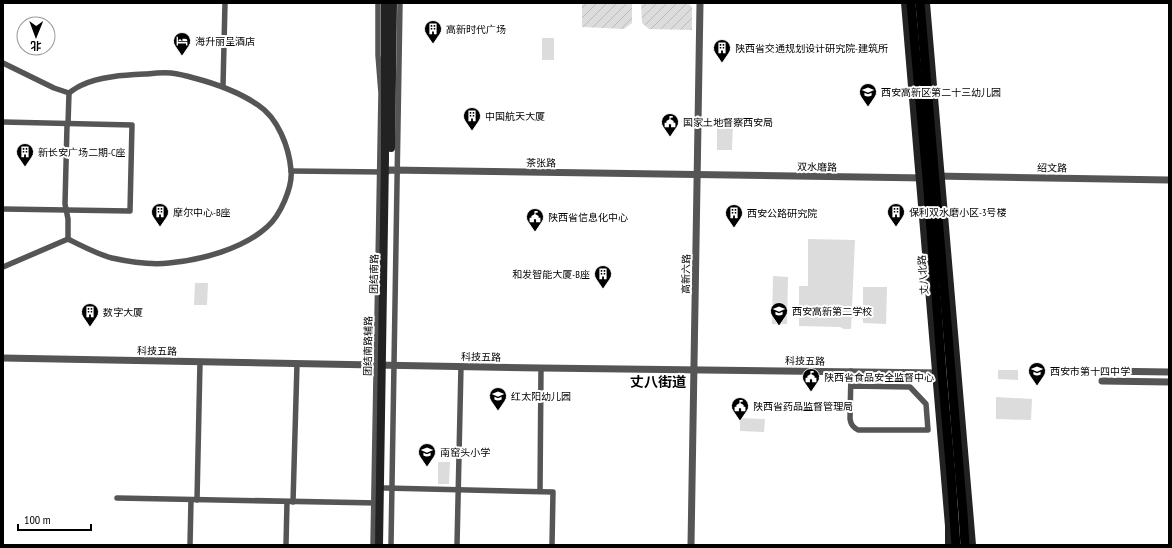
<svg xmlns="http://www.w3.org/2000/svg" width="1172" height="548" viewBox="0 0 1172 548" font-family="'PT Sans Narrow','Noto Sans SC',sans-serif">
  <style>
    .green { fill: #dcdcdc }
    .garden { fill: url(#garden-furrows) }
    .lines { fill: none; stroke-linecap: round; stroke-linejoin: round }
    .primary-casing { stroke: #dbdbdb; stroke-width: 11 }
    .minor { stroke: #555; stroke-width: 5.5 }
    .tertiary { stroke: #555; stroke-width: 7 }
    .secondary { stroke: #222; stroke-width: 8 }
    .primary { stroke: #000; stroke-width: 9 }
    .labels { text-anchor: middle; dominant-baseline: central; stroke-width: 4; stroke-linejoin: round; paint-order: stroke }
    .poi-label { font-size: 10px; fill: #000; stroke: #fff; text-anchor: start }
    .street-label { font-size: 10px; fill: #000; stroke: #fff }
    .district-label { font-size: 14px; font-weight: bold; fill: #000; stroke: #fff }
  </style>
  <defs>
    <pattern id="garden-furrows" width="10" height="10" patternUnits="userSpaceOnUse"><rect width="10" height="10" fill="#dcdcdc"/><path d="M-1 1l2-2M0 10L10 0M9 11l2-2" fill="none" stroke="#bbb"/></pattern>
  </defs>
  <rect width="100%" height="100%" fill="#fff"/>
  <!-- green -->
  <g class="green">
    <rect x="542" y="38" width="12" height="22"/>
    <polygon points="717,123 733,123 732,150 717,150"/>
    <polygon points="808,239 855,240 851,329 844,329 840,327 799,326 799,286 808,286"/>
    <polygon points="773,276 788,277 787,324 772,324"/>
    <polygon points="195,283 208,283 207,305 194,305"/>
    <polygon points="863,287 887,287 886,324 863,323"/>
    <polygon points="998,370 1018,370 1018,380 998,379"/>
    <polygon points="996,397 1032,399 1031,420 996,419"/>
    <polygon points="740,418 765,419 764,432 740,431"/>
    <polygon points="438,462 450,462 449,484 438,484"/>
  </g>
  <!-- garden -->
  <g class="garden">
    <polygon points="582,3 632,3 632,23 624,29 582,27"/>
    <polygon points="641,3 688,3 692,7 692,30 649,29 642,23"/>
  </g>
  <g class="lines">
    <defs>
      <g id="primary">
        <polyline points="911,3 927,178 942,373 951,475 956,545"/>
        <polyline points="920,3 963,514 965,545"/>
      </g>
    </defs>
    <!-- primary casing -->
    <use href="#primary" class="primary-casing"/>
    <!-- minor -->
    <g class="minor">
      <path d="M3,63l51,25 15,5c4,-3 8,-6 13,-8 18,-9 45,-10 65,-11 8,-1 16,-2 24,-1 8,1 16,3 23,5 23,6 45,14 64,27 20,13 31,42 33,65 2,17 -11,46 -24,57 -24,22 -66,33 -98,36 -18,2 -39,-1 -57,-5 -15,-4 -30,-12 -44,-19l-65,28"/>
      <polyline points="223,86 225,3"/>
      <polyline points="3,122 132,125 130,211 3,209"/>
      <polyline points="291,171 383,172"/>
      <polyline points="68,239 68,219 65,204 67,126 68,124 69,93"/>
      <path d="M851,371l-1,48c1,6 3,8 8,11h70l-2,-26 -16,-17 -59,-1"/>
      <polyline points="385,488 553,492 552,545"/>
      <polyline points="540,491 541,368"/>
      <polyline points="117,498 378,503"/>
      <polyline points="197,500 200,362"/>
      <polyline points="293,502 297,364"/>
      <polyline points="190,545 191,500"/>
      <polyline points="286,545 287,502"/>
      <polyline points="373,545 381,93 378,55 378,3"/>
      <polyline points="391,545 400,3"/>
      <polyline points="457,545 461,366"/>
    </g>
    <!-- tertiary -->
    <g class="tertiary">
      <polyline points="385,172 390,170 925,178"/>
      <polyline points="935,176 1169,180"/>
      <polyline points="3,358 541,368 941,373"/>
      <polyline points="1102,371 1169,372"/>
      <polyline points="1102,381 1169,382"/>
      <polyline points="691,545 700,3"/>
    </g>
    <!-- secondary -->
    <g class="secondary">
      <polyline points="905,3 949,526 949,545"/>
      <polyline points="926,3 972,545"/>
      <polyline points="391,148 393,3"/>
      <polyline points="379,545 385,158 385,3"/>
    </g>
    <!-- primary -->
    <use href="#primary" class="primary"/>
  </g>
  <!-- icons -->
  <defs>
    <symbol id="building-pin" viewBox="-11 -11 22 30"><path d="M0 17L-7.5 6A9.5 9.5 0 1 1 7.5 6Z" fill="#000" stroke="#fff"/><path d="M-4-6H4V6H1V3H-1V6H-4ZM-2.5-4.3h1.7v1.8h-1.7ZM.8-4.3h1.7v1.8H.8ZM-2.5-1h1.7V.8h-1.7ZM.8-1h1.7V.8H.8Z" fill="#fff"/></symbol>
    <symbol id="hotel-pin" viewBox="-11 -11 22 30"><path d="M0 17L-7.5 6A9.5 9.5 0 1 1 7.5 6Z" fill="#000" stroke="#fff"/><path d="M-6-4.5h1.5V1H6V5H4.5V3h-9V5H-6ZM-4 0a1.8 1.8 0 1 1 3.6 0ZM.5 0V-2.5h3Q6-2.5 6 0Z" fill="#fff"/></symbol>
    <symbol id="school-pin" viewBox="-11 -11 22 30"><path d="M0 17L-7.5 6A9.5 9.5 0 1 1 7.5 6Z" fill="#000" stroke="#fff"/><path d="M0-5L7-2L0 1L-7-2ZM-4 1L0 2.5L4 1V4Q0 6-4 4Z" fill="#fff"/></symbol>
    <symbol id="civic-pin" viewBox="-11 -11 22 30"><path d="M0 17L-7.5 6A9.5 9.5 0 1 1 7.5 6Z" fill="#000" stroke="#fff"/><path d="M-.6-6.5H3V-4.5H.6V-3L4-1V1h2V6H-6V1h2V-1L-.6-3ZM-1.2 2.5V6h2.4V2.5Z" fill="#fff"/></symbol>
  </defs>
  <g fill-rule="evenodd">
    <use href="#building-pin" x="423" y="19" width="20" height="27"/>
    <use href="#hotel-pin" x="172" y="31" width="20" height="27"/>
    <use href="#building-pin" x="712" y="38" width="20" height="27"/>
    <use href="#school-pin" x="858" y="82" width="20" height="27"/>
    <use href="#building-pin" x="462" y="106" width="20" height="27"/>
    <use href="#civic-pin" x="660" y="112" width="20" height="27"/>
    <use href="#building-pin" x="15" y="142" width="20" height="27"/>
    <use href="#building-pin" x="150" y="202" width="20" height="27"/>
    <use href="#building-pin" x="886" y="202" width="20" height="27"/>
    <use href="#building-pin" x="724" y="203" width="20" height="27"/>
    <use href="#civic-pin" x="525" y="207" width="20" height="27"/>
    <use href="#building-pin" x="593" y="264" width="20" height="27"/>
    <use href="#school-pin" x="769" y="301" width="20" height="27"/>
    <use href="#building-pin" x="80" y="302" width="20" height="27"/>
    <use href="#school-pin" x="1027" y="361" width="20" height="27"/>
    <use href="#civic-pin" x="801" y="367" width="20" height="27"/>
    <use href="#school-pin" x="488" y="386" width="20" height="27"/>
    <use href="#civic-pin" x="730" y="396" width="20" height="27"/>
    <use href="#school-pin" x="417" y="442" width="20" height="27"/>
  </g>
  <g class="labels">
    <!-- poi labels -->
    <g class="poi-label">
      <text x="446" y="29">高新时代广场</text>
      <text x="195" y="41">海升丽呈酒店</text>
      <text x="735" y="48">陕西省交通规划设计研究院-建筑所</text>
      <text x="881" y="92">西安高新区第二十三幼儿园</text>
      <text x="485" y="116">中国航天大厦</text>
      <text x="683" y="122">国家土地督察西安局</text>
      <text x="38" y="152">新长安广场二期-C座</text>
      <text x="173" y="212">摩尔中心-B座</text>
      <text x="909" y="212">保利双水磨小区-3号楼</text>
      <text x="747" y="213">西安公路研究院</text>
      <text x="548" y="217">陕西省信息化中心</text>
      <text x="590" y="274" text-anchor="end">和发智能大厦-B座</text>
      <text x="792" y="311">西安高新第二学校</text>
      <text x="103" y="312">数字大厦</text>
      <text x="1050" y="371">西安市第十四中学</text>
      <text x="824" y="377">陕西省食品安全监督中心</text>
      <text x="511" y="396">红太阳幼儿园</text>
      <text x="753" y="406">陕西省药品监督管理局</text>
      <text x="440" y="452">南窑头小学</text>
    </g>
    <!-- street labels -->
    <g class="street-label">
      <text transform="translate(541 163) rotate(1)">茶张路</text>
      <text transform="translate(817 167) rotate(1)">双水磨路</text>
      <text transform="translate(1052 168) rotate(1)">绍文路</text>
      <text transform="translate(374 274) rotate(-89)">团结南路</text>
      <text transform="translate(686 274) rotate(-89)">高新六路</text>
      <text transform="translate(923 275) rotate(-94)">丈八北路</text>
      <text transform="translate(368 346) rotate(-89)">团结南路辅路</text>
      <text transform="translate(157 351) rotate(1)">科技五路</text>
      <text transform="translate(481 357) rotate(1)">科技五路</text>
      <text transform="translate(805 361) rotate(1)">科技五路</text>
    </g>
    <!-- district labels -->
    <g class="district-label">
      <text x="658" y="382">丈八街道</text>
    </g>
  </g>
  <!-- border -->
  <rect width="1172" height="548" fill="none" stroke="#000000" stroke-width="8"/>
  <!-- north arrow -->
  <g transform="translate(36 36) rotate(181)"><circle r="19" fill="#ffffff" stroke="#999999"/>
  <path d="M0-3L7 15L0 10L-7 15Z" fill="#000000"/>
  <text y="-6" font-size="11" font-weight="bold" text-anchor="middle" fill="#000000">北</text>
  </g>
  <!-- scale -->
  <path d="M18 524v6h73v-6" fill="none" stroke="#000000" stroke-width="2"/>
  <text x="24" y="524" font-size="12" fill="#000000" stroke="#ffffff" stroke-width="3" paint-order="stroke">100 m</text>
</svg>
